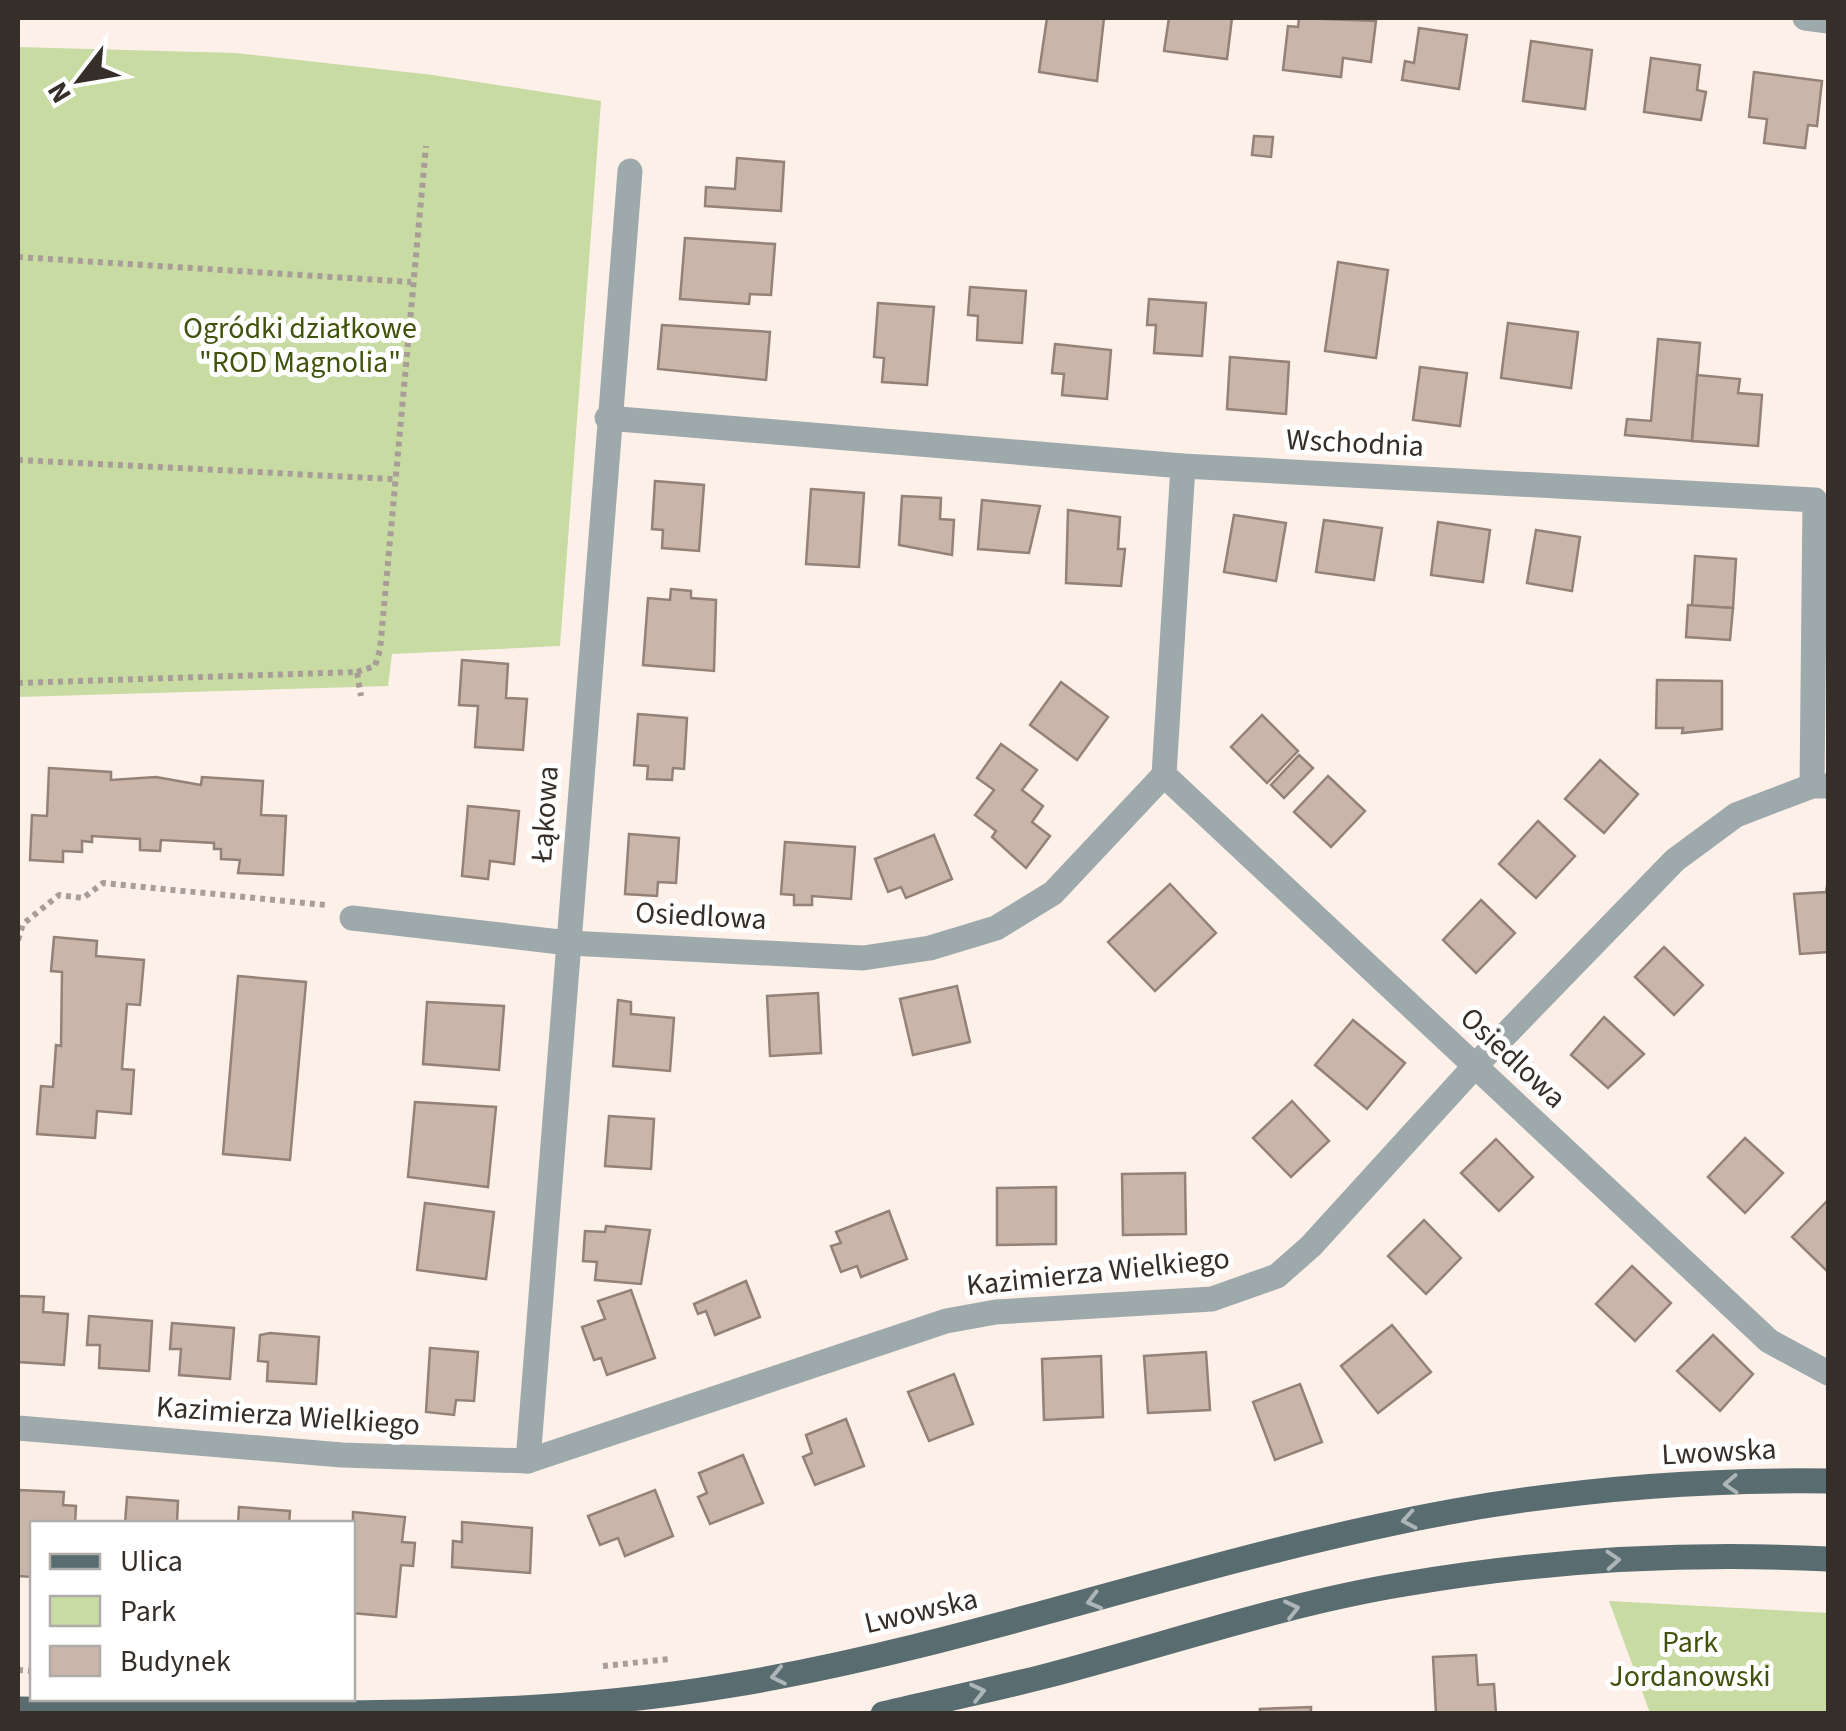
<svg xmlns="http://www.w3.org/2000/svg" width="1846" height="1731" viewBox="0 0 1846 1731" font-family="'Source Sans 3',sans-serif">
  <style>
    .green { fill: #c8dba3 }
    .building { fill: #c9b5a9; stroke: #948177; stroke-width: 2.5 }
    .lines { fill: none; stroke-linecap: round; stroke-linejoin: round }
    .path { stroke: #a89d97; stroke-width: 6; stroke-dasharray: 5 5; stroke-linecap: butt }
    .minor { stroke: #9ea9ab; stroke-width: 25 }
    .major { stroke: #596d70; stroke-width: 25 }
    .oneway { stroke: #acb6b8 }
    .labels { text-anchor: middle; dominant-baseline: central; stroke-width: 10; stroke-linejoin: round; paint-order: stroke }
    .park-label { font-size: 30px; fill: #41520d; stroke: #fff }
    .street-label { font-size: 30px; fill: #362e29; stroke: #fff }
  </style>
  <rect width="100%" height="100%" fill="#fdf0e9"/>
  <!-- green -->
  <g class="green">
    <polygon points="18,47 236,53 433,75 601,101 560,646 392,654 388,686 18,697"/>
    <polygon points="1609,1601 1828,1613 1828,1713 1650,1713"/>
  </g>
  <!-- building -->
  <g class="building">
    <polygon points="1047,18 1104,18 1097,81 1039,72"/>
    <polygon points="1169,18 1232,18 1227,59 1164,51"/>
    <polygon points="1299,18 1376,21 1371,62 1343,58 1341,77 1283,70 1288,26 1298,27"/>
    <polygon points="1419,28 1467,35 1459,89 1402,80 1405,61 1414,63"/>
    <polygon points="1531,41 1592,50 1585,109 1523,101"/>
    <polygon points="1651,58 1700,65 1697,90 1706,92 1701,120 1644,112"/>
    <polygon points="1754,72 1822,81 1817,126 1808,125 1805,148 1764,143 1767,119 1749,117"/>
    <polygon points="1254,136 1273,137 1271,157 1252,155"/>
    <polygon points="737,158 784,162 781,211 705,206 706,187 735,189"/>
    <polygon points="685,238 775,244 771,295 750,294 749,304 680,299"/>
    <polygon points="1338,262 1388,270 1376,358 1325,351"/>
    <polygon points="970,287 1026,291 1022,343 977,340 978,316 968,315"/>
    <polygon points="1149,299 1206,303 1202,356 1154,353 1156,325 1147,325"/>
    <polygon points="878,303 934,307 927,385 882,382 884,358 874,357"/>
    <polygon points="1508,323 1578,332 1571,388 1501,378"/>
    <polygon points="662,325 770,332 766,380 658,369"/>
    <polygon points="1658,339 1700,343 1692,441 1625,435 1627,419 1651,421"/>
    <polygon points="1055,344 1111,350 1107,399 1062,395 1064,374 1052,373"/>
    <polygon points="1230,357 1289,362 1286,414 1227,409"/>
    <polygon points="1420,367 1467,373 1460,426 1413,420"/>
    <polygon points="1697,375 1740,379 1738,393 1762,395 1758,446 1692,441"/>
    <polygon points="655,481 704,485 699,551 662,548 663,530 652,529"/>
    <polygon points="811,489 864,493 859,567 806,564"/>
    <polygon points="902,496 941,498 940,519 954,520 952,555 899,545"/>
    <polygon points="982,500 1040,506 1029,553 978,549"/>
    <polygon points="1068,510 1120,517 1118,549 1125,549 1121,586 1066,583"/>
    <polygon points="1234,515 1286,523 1276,581 1224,572"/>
    <polygon points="1324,520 1382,528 1374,580 1316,572"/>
    <polygon points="1438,522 1490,530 1483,582 1431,575"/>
    <polygon points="1536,530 1580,537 1572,591 1527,583"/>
    <polygon points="1695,556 1736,559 1733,608 1692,606"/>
    <polygon points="671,589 691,591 691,598 716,600 714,671 643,665 648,598 670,600"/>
    <polygon points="1688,605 1733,608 1730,640 1686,637"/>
    <polygon points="462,660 508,664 506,698 527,699 523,750 475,747 478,706 459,705"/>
    <polygon points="1657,680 1722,681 1722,729 1682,733 1683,728 1656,728"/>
    <polygon points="1061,682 1108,717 1077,760 1030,725"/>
    <polygon points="638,714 687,718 684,769 673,768 672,780 647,779 648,766 634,765"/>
    <polygon points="1262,715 1298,751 1267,783 1231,747"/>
    <polygon points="1001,744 1037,770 1022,790 1043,806 1032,822 1050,836 1026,868 992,837 996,831 975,815 994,790 977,778"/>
    <polygon points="1299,755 1313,768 1284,798 1271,785"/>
    <polygon points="1600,760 1638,794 1604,833 1565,799"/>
    <polygon points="49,768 111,772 111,780 156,777 201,785 202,777 263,781 261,815 286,816 283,875 238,873 240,860 221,859 221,849 214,849 214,843 161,840 160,851 140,850 140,839 92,836 92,842 82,841 82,852 63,851 63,862 30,860 32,815 47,816"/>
    <polygon points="1328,776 1365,811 1331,847 1294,812"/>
    <polygon points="468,806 519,811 514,864 490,861 488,879 462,876"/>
    <polygon points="1538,821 1575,856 1536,898 1499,864"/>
    <polygon points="629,834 679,838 676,883 658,882 657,896 625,894"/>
    <polygon points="934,835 952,879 906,898 901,887 888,892 875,859"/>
    <polygon points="785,842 855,847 851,899 812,896 812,905 794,905 794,895 781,894"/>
    <polygon points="1828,881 1828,952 1800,954 1794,894 1826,892"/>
    <polygon points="1170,884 1216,933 1155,991 1108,942"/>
    <polygon points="1481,900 1515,933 1476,973 1443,940"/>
    <polygon points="54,937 97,941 96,956 144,960 140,1005 127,1004 122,1069 134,1070 131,1114 97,1111 95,1138 37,1134 41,1086 53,1087 56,1045 61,1046 62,972 51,971"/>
    <polygon points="1664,947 1703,985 1674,1015 1635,977"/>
    <polygon points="238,976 306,982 290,1160 223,1154"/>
    <polygon points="957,986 970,1042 913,1055 900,999"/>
    <polygon points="818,993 821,1053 770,1056 767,996"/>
    <polygon points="618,1000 631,1002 631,1014 674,1018 670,1071 613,1066"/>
    <polygon points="427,1002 504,1006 499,1070 423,1064"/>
    <polygon points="1604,1017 1644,1054 1608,1088 1571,1055"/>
    <polygon points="1353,1020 1405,1063 1367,1109 1315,1065"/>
    <polygon points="1292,1101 1329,1141 1291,1177 1253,1138"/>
    <polygon points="415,1102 496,1107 488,1187 408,1177"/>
    <polygon points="609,1116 654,1119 651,1169 605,1166"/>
    <polygon points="1745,1138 1783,1173 1745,1213 1708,1177"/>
    <polygon points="1496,1139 1533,1177 1499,1211 1461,1173"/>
    <polygon points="1185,1173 1186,1234 1123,1235 1122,1174"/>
    <polygon points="1056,1187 1056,1244 997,1245 997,1188"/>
    <polygon points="1828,1200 1828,1272 1792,1237"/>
    <polygon points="425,1203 494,1212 486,1279 417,1270"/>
    <polygon points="889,1211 907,1259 861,1277 857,1266 841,1272 831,1246 841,1243 836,1232"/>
    <polygon points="1424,1220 1461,1258 1426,1294 1388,1256"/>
    <polygon points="606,1226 650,1230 641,1284 595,1280 597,1262 583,1261 585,1231 605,1232"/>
    <polygon points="1632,1266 1671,1303 1635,1341 1596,1304"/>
    <polygon points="746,1281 760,1317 715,1335 706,1311 698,1314 694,1304"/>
    <polygon points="631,1290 655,1358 607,1375 601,1358 594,1360 582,1327 605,1319 598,1301"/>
    <polygon points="18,1296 44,1297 43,1312 68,1314 64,1365 18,1362"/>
    <polygon points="89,1316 152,1321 149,1371 99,1368 100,1345 87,1345"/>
    <polygon points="172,1323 234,1328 230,1379 179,1375 181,1349 170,1349"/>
    <polygon points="1392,1325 1431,1372 1378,1413 1341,1366"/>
    <polygon points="270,1333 319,1337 316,1384 267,1381 268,1362 258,1361 260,1335"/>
    <polygon points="1713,1335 1753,1374 1720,1411 1677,1371"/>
    <polygon points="430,1348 478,1352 474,1401 456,1400 454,1415 426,1412"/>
    <polygon points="1206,1352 1210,1410 1148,1413 1144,1356"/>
    <polygon points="1101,1356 1103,1417 1044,1420 1042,1359"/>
    <polygon points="954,1374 973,1424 929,1441 908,1392"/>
    <polygon points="1300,1384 1322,1442 1275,1460 1253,1402"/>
    <polygon points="846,1419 864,1466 815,1485 803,1457 812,1453 806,1435"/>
    <polygon points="743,1455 763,1503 710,1524 698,1497 707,1493 699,1473"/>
    <polygon points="18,1490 64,1492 63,1505 76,1506 75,1524 32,1524 32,1577 18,1576"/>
    <polygon points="655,1490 673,1536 625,1556 618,1538 600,1545 588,1516"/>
    <polygon points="127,1497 178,1501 177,1522 191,1524 125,1524"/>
    <polygon points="239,1507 290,1511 289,1524 238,1524"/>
    <polygon points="353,1512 405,1517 402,1542 415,1543 413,1566 401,1565 396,1617 352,1613"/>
    <polygon points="462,1522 532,1528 530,1573 452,1567 453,1541 462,1542"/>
    <polygon points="1476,1655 1478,1685 1494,1684 1496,1714 1436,1714 1433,1657"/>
    <polygon points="1311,1707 1311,1714 1260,1714 1260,1709"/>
  </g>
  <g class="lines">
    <!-- path -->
    <g class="path">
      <polyline points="18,257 411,282"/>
      <polyline points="18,460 394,479"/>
      <polyline points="357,672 375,666 380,650 426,146"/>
      <polyline points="18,683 357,672 361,696"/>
      <polyline points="18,940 23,924 59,895 83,898 103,883 326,905"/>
      <polyline points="603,1666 670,1659"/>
      <polyline points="18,1670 32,1671"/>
    </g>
    <!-- minor -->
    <g class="minor">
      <polyline points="1805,18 1828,21"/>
      <polyline points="607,418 1183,466 1815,500 1812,786"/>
      <polyline points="1183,466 1164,775 1769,1341 1828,1373"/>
      <polyline points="352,918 569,943 863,958 930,948 996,928 1053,893 1164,775"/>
      <polyline points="18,1428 342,1455 528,1461 946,1321 996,1312 1212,1299 1277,1276 1311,1246 1475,1066 1675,860 1736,815 1812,786 1828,786"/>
      <polyline points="528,1461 630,171"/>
    </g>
    <!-- major -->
    <g class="major">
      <path d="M18,1709c235,1 475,16 708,-23 222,-36 434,-113 654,-160 145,-32 300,-47 448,-45"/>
      <path d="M883,1714c54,-13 109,-24 163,-38 119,-31 237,-72 359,-92 140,-24 282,-32 423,-25"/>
    </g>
  </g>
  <!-- one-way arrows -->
  <defs><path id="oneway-chevron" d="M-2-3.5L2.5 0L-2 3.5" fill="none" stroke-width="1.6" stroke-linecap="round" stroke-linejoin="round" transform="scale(2.5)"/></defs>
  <g class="oneway">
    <use href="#oneway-chevron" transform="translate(1731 1484) rotate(177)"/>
    <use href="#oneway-chevron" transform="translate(1409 1520) rotate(170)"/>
    <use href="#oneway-chevron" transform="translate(1613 1560) rotate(-4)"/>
    <use href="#oneway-chevron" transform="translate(1094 1601) rotate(165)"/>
    <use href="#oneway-chevron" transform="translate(1292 1609) rotate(-13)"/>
    <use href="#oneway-chevron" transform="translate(778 1676) rotate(168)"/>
    <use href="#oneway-chevron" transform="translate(978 1692) rotate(-13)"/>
  </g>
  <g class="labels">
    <!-- park labels -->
    <g class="park-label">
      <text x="300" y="328">Ogródki działkowe<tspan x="300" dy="34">"ROD Magnolia"</tspan></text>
      <text x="1690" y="1642">Park<tspan x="1690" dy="34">Jordanowski</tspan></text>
    </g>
    <!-- street labels -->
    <g class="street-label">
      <text transform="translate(1355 443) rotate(3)">Wschodnia</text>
      <text transform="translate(545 814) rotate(-86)">Łąkowa</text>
      <text transform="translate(701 916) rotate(3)">Osiedlowa</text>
      <text transform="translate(1513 1058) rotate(43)">Osiedlowa</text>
      <text transform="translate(1098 1272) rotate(-6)">Kazimierza Wielkiego</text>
      <text transform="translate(288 1416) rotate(4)">Kazimierza Wielkiego</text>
      <text transform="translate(1719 1452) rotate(-3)">Lwowska</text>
      <text transform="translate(921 1611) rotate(-13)">Lwowska</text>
    </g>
  </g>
  <!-- border -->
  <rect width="1846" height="1731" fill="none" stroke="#362e29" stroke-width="40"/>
  <!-- legend -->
  <rect x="30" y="1521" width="325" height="180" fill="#ffffff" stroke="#afaba9" stroke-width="2.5"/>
  <rect x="50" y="1554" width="50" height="15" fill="#596d70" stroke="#afaba9" stroke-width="2.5"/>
  <text x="120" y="1571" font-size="30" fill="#362e29">Ulica</text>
  <rect x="50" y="1596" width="50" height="30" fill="#c8dba3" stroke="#afaba9" stroke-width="2.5"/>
  <text x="120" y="1621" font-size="30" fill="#362e29">Park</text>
  <rect x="50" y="1646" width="50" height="30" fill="#c9b5a9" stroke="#afaba9" stroke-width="2.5"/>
  <text x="120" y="1671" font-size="30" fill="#362e29">Budynek</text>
  <!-- north arrow -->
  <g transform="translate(80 80) rotate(239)" stroke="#ffffff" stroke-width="8" paint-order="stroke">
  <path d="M0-8L18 38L0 25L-18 38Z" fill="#362e29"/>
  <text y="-15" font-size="28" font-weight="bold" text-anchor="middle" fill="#362e29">N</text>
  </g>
</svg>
